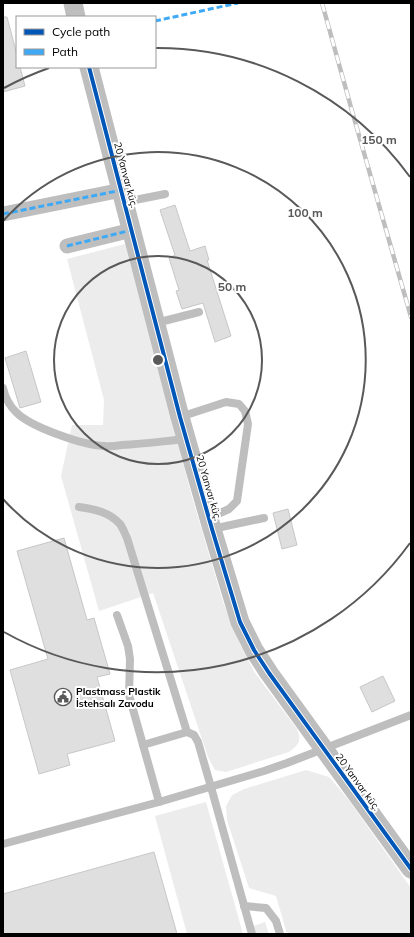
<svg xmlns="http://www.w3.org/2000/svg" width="414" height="937" viewBox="0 0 414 937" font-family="Mulish,sans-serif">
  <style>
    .green { fill: #ececec }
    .building { fill: #dfdfdf; stroke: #c7c7c7 }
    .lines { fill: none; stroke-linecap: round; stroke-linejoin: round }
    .service { stroke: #bebebe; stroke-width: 8 }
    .minor { stroke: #bebebe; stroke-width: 15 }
    .tertiary { stroke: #bebebe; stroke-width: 19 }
    .rail-casing { stroke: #bebebe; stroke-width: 4.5 }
    .rail { stroke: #fff; stroke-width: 3; stroke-dasharray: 9; stroke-linecap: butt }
    .quiet { stroke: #3fa9f5; stroke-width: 3; stroke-dasharray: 6 3; stroke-linecap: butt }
    .cycleway-casing { stroke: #fff; stroke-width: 6 }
    .cycleway { stroke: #0057b8; stroke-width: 4 }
    .ring { fill: none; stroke: #595959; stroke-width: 2 }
    .labels { text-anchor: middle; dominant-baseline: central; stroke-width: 4; stroke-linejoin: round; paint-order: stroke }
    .street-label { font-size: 10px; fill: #000; stroke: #fff }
    .poi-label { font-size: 10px; font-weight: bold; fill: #000; stroke: #fff; text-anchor: start }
    .centre { fill: #595959; stroke: #fff; stroke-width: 2 }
    .ring-label { font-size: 12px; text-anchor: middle; font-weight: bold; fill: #595959; stroke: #fff; stroke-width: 4; stroke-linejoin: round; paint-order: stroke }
  </style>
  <rect width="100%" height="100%" fill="#fff"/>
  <!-- green -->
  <g class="green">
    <path d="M125,244l67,253 32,108 16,39 15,29 42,56c5,13 2,15 -8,23l-63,20 -11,-2 -7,-13 -55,-164 -54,18 -38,-135 11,-51h31l1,-25 -37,-141z"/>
    <polygon points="306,770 329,777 348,799 411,888 411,934 287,934 276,896 249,888 227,820 226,806 232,795 244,789"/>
    <polygon points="206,802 243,934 187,934 155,816"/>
    <polygon points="265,922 269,934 255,934 253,926"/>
  </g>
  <!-- building -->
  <g class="building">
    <polygon points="3,17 7,17 17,55 17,67 20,67 25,86 3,92"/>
    <polygon points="175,205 190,251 205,246 209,260 207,260 231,336 215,342 203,303 182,309 176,291 179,290 169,258 175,255 160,210"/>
    <polygon points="26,351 41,402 20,408 5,358"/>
    <polygon points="288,509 297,545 282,549 273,513"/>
    <polygon points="64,538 87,620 94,618 110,674 97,677 115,741 67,754 70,765 39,774 10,670 48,659 17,551"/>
    <polygon points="383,676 395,701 372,712 360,687"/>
    <polygon points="154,852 177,934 3,934 3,894"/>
  </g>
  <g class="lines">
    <!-- service -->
    <g class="service">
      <polyline points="125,202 165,194"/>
      <polyline points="156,323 199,312"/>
      <path d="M3,388c2,9 6,17 13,24 14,15 67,33 88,34 6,1 12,0 18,-1 22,-1 43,-4 64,-6"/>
      <polyline points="180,417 226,402 239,404 245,411 248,424 237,501 229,509 209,518"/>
      <path d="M79,507c15,2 30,5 41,17 3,4 5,10 7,14l60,194"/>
      <polyline points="212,529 264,518"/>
      <polyline points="117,615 128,646 130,659 129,695 159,802 264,771 287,763 411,715"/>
      <polyline points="143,745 187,732 194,735 198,742 211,787 252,934"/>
      <polyline points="3,844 159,802"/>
      <polyline points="244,906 266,908 276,921 280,934"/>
    </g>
    <!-- minor -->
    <g class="minor">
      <polyline points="3,214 122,190"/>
      <polyline points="67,246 132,230"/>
    </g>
    <!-- tertiary -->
    <g class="tertiary">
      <polyline points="73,3 76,17"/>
      <polyline points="89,67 180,417 212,529 240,622 254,650 269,673 411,869"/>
    </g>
    <defs>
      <polyline id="rail" points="322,3 352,111 411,317"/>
    </defs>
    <!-- rail casing -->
    <use href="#rail" class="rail-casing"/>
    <!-- rail -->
    <use href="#rail" class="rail"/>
    <!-- quiet -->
    <g class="quiet">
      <polyline points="155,21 238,3"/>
      <polyline points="3,214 122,190"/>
      <polyline points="67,246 132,230"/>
    </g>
    <defs>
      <polyline id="cycleway" points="89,67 180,417 212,529 240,622 254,650 269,673 411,869"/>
    </defs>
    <!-- cycleway casing -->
    <use href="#cycleway" class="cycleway-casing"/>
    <!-- cycleway -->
    <use href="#cycleway" class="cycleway"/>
  </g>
  <!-- distance rings -->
  <g class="ring">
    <circle cx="158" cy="360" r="104"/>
    <path d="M3 221A208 208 0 1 1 3 499"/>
    <path d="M410 543A312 312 0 0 1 4 632M4 88A312 312 0 0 1 49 68M155 48A312 312 0 0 1 410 177"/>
  </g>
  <!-- icons -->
  <defs>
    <symbol id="civic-ring" viewBox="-11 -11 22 22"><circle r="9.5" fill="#fff" stroke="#595959" stroke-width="1.5"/><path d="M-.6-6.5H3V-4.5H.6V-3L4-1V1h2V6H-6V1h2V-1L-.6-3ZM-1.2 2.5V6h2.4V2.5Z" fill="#595959"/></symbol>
  </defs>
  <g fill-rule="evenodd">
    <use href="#civic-ring" x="53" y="687" width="20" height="20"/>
  </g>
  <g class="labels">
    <!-- street labels -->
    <g class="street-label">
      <text transform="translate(126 175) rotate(75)">20 Yanvar küç.</text>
      <text transform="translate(209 488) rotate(74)">20 Yanvar küç.</text>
      <text transform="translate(358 782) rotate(54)">20 Yanvar küç.</text>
    </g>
    <!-- poi labels -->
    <g class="poi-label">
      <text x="76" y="691">Plastmass Plastik<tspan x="76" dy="12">İstehsalı Zavodu</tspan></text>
    </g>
  </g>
  <circle cx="158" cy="360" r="6" class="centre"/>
  <g class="ring-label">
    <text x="379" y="144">150 m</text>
    <text x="305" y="217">100 m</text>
    <text x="232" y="291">50 m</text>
  </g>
  <!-- border -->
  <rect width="414" height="937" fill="none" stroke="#000000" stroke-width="8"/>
  <!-- legend -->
  <rect x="16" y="16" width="140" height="52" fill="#ffffff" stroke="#999999"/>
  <rect x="24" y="29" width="20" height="6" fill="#0057b8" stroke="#999999"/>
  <text x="52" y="36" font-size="12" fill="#000000">Cycle path</text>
  <rect x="24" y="49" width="20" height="6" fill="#3fa9f5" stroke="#999999"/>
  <text x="52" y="56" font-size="12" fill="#000000">Path</text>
</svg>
